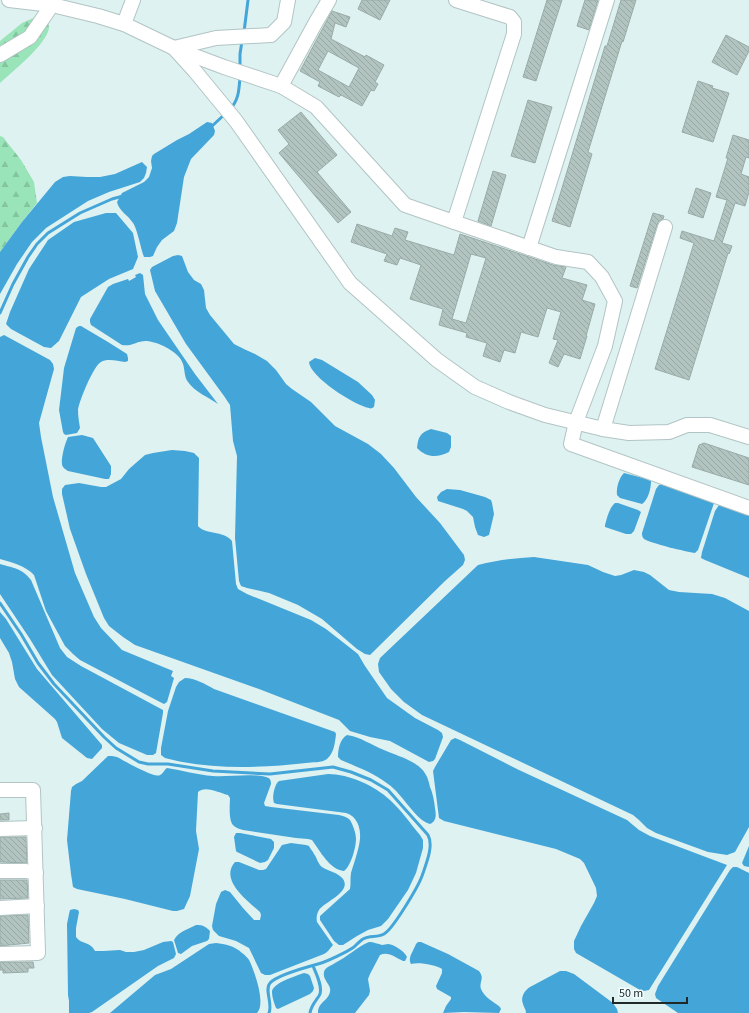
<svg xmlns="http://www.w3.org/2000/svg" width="749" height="1013" viewBox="0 0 749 1013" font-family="'Source Sans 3',sans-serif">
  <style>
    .forest { fill: url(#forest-firs) }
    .water { fill: #44a5d8 }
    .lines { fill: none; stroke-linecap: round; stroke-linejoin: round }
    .stream { stroke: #44a5d8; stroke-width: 3 }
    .building { fill: url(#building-back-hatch); stroke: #9aaba7; fill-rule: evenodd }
    .minor-casing { stroke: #b2c4c4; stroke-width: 16 }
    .minor { stroke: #fff; stroke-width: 14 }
  </style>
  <defs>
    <pattern id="forest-firs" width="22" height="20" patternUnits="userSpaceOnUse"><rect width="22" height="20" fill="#99e4b9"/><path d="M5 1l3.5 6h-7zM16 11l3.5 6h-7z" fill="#84c49f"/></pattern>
    <pattern id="building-back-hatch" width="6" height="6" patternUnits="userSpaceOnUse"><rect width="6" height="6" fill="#b2c4bf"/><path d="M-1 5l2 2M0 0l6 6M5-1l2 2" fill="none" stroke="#99a8a4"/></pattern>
  </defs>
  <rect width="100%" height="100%" fill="#dff2f2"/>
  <!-- forest -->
  <g class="forest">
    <path d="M38,16l10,6c0,2 1,4 1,6 -2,16 -37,44 -49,55v-42l22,-18z"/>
    <polygon points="0,136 3,137 21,160 34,182 37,203 22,222 0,252"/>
  </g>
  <!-- water -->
  <g class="water">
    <path d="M207,122l5,1 3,8 -1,4 -23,24 -7,18 -7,46 -3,8 -12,9 -5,7 -4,9 -3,1h-6c-3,-8 -7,-29 -11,-34 -5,-8 -14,-12 -16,-21l5,-9 22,-11 5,-5 3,-9 -1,-7 1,-5 2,-2 23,-14 12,-6z"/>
    <polygon points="142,162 147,167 146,173 144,178 140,182 109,192 88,201 46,228 32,242 17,264 0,294 0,252 22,222 55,182 63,177 70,176 87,177 100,177 115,174"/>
    <polygon points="106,213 116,213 133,233 138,257 133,269 109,279 81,297 59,341 51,348 44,347 11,329 6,324 10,312 29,269 48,240 74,222"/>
    <polygon points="178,255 182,256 188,272 194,280 201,284 204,290 206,308 210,315 234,344 246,350 255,354 267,361 276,370 286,384 292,389 311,402 335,426 368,444 381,454 394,468 416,497 440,523 464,555 465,560 463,565 445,581 370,655 365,654 357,649 322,619 298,605 269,593 247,588 241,586 239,581 235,538 237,456 233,441 230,405 224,396 186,344 155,291 150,270 152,267 173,256"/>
    <path d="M140,273l3,2 2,19 13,26 37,54 23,30c-10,-7 -23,-12 -30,-22 -4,-5 -3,-12 -5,-18 -3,-11 -21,-20 -31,-22 -13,-4 -18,5 -30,3l-31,-20 -1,-3v-3l18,-32 5,-3 15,-5 1,2 7,-4 -1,-2z"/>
    <path d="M79,326h2l27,16 19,12 1,4v3l-3,1c-7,-1 -18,-4 -24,0 -7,3 -22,39 -23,48 0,6 1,12 2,18l-3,5 -11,2 -2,-1 -1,-2 -4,-22 3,-25 2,-17 12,-40z"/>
    <path d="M4,335l46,25 3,4 1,5 -15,54 2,14 12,60 22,76 19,44 7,11 21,22 51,21 -2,5 3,2 -7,24 -3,2 -4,-2 -80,-42 -7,-6 -8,-8 -19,-35 -12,-36c-8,-9 -23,-13 -34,-16v-222z"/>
    <path d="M315,358l7,2 36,22 14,13 3,5 -1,7c-2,1 -3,2 -5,1 -15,-3 -59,-31 -60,-46z"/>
    <path d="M431,429l16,4 4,3v11l-2,5c-12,6 -22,6 -32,-4 1,-11 3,-15 14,-19z"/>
    <path d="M82,435l11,3 18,28v8l-2,5h-4l-37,-8c-3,-2 -6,-4 -6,-7 -1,-6 3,-21 6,-27z"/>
    <path d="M172,450l13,1 9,2 5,5 -1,68c7,9 25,4 34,15l4,43 2,5 9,5 64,26 15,9 32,25 7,12 22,32 28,20 23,12 4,3 1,4 -8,22 -2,2 -4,1 -39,-21 -20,-4 -20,-6 -11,-11 -80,-31 -124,-44 -12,-8 -14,-11 -5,-8 -18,-44 -16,-45 -8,-35v-5l3,-4 14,-2 22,4h5l15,-8 8,-10 16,-14 8,-2z"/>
    <path d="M624,473l23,6 4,2c0,8 -3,19 -9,23l-22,-6 -3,-3c-1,-7 2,-17 7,-22z"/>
    <path d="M663,484l51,19 -16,47 -3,3c-8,-1 -45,-10 -51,-14 -2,-2 -2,-4 -2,-6l14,-44 3,-4z"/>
    <polygon points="447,489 460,490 485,497 491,500 492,503 494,514 489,535 484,537 478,535 475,527 473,517 467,511 463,509 438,501 437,497 441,492"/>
    <path d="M615,503h3l20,7 3,2 -7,19 -3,3h-5l-21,-7v-2c2,-7 4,-17 10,-22z"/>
    <polygon points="723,503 749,512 749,578 705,560 701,558 702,552 715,511 719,505"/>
    <path d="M534,557l54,8 15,7 12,4 6,-1 13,-5 10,2 6,3 19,15 10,2 33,2 13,4 24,13v216l-14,25 -8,3 -19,-3 -52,-19 -9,-5 -8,-8 -6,-5 -211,-100 -18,-13 -13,-13 -12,-17 -1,-8 2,-6 98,-93c19,-5 37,-7 56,-8z"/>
    <path d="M0,564c13,4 22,4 31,16l29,68 7,9 14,9 82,44v3l-7,40 -3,2h-6l-28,-12 -17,-14 -50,-54 -22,-36 -30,-45z"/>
    <polygon points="0,612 6,619 37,669 102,745 102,748 92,759 87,758 62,738 57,722 55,719 19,687 15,679 12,662 9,653 0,638"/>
    <path d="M185,678c10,0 20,6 29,11l121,43 1,2c-1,9 -2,19 -9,25 -5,4 -15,3 -21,4 -44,5 -98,7 -141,-5l-4,-3v-7l7,-37 8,-24 3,-5z"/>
    <path d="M347,735c14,2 24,10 37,15 13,6 35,11 42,25 2,3 3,8 4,12 3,7 4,13 5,21 1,6 2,13 -5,16 -15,-4 -27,-30 -42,-40 -14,-11 -31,-17 -47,-24l-3,-3c0,-8 2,-18 9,-22z"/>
    <polygon points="455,738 460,740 519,770 627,820 639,830 650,836 727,865 649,990 644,991 640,990 576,953 574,949 574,941 581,926 594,903 597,896 596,888 584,863 580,859 556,849 444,821 439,818 433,771 435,767 451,740"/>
    <path d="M108,756h4l5,1c6,3 38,22 43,18 3,-1 4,-5 7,-7 15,2 30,7 46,8 16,1 38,-3 53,1 4,1 5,3 5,7l-7,19 1,3 6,1 68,8c4,1 8,2 11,5 3,5 6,13 6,19 0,8 -5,27 -12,32 -14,-1 -24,-20 -32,-31l-4,-1 -12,-1 -53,-8c-3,-1 -7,-2 -9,-4 -6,-5 -4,-21 -4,-28l-2,-3c-8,-2 -23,-10 -30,-3l-2,39 3,18 -9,47 -6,13 -7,2h-4l-48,-12 -48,-10 -4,-2 -2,-13 -4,-34 4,-49 1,-4 4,-3 6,-3z"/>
    <path d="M328,774c21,0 47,12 62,26 11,10 20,23 30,35l3,5v8l-7,25 -8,17 -20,29 -7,7 -13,4 -11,6 -14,9h-4l-5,-4 -14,-21v-4l30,-27c1,-5 0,-10 1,-16 3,-10 8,-24 9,-34 1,-11 -3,-23 -14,-26l-69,-9 -3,-1c-2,-6 0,-15 3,-20l2,-2z"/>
    <polygon points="236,833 240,833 271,839 274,842 274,848 268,860 265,862 260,863 237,852 236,851 234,837"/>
    <path d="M291,843l15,2 3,1c1,3 4,5 5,8 3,4 4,10 8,13 6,4 17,6 21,12 9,13 -19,23 -24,31 -2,3 -3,8 -2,12l16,23c-3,3 -5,7 -9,9l-54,21h-5l-4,-2 -12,-25 -13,-7 -17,-5 -6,-6 -1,-4 4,-22 5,-12 4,-2 5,2 13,16 11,12h6l1,-5 -1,-3c-12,-11 -41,-32 -25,-50h4l20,8h4l3,-1 16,-24z"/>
    <polygon points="749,846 749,867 744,866 742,863"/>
    <polygon points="733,867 737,867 749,873 749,1013 678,1013 656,998 655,994 658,986 730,870"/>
    <path d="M74,909l4,1 1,2 -3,16v9c6,8 14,4 19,14h8l17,-1 6,2h8l10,-2 19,-8 8,-1 2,1 3,12 -2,4 -16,8 -66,46 -3,1h-20v-12l-1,-6 -1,-71 2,-10 1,-4z"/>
    <path d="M196,925c7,0 9,1 14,6l-1,8 -2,2 -15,5 -11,8 -3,-1 -4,-13c4,-8 14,-11 22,-15z"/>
    <path d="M369,942c5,0 9,2 13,3 2,0 4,-1 6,-1 7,1 16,7 19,13l-2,4h-2c-8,-4 -15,-10 -23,-6l-10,19 -2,5 2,12 -1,4 -14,18h-37c0,-11 10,-12 12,-21 2,-7 -8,-12 -6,-20 1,-5 7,-6 11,-9 12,-6 22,-16 34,-21z"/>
    <path d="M418,942h3l27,12 31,17c6,8 0,10 2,18 3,8 13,13 19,18l1,2 -2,4 -35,-1 -21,1 3,-7 5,-7v-2l-14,-8 -1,-3 6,-13v-4c-6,-4 -23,-7 -31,-5 -4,-6 3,-14 5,-20z"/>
    <path d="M216,943c9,1 19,3 26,10 3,2 7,6 8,9 5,11 16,42 7,51h-147l45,-38 16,-6 38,-25z"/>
    <path d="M560,971h6l8,3 39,29 4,6 1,4h-92c0,-4 -2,-5 -3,-9 -3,-7 2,-14 7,-17z"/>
    <path d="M304,973l4,1 2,2 4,12 -1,3 -3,3 -32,15 -2,-1c-2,-5 -4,-11 -4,-16 0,-9 24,-16 32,-19z"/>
  </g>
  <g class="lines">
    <!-- stream -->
    <g class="stream">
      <polyline points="244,32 248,0"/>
      <polyline points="240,68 240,54 242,41"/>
      <path d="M230,109c9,-9 9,-20 10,-32"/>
      <polyline points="211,127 225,114"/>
      <polyline points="0,313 13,284 28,257 37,244 48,233 80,213 112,199 123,196"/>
      <path d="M0,603l21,31 17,29 16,21 50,53 12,11 23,14 9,2h20l45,7 57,3 63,-7 18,5 20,8 17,10 40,45c6,11 -2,29 -6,41 -4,11 -29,53 -38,58 -7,4 -14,1 -21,5 -3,2 -6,5 -9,8 -7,5 -28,15 -36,17 -11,3 -41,11 -48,19 -6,6 3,21 -1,30"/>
      <path d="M310,1013c1,-7 5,-11 9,-17 5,-7 -3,-23 -6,-30"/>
    </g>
  </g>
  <!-- building -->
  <g class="building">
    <polygon points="362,0 390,0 380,20 358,9"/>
    <polygon points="547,0 562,0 536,81 523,77"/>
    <polygon points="585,0 598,0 589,30 577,26"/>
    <polygon points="621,0 636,0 623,42 622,41 588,152 592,154 570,227 552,221 605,46 607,46"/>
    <path d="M332,11l18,6 -4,10 -11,-4 -4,16 34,18 1,-2 18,10 -9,17 3,2 -4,7 -3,-1 -9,16 -21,-11 -2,2 -21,-11 2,-4 -20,-11zM328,51l31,17 -10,19 -31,-17z"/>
    <polygon points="726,35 749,47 749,51 737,75 712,62"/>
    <polygon points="698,81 713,86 712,88 729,93 713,142 682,132"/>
    <polygon points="528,100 552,107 535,163 511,156"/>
    <polygon points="301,112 337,155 317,172 351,212 338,223 279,153 289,144 278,130"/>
    <polygon points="733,135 749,140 749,158 746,157 741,174 749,177 749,192 745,206 735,203 722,243 732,246 729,254 728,253 689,380 655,369 694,243 680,238 682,231 714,241 727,200 716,197 728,158 726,158"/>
    <polygon points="493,171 506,175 491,226 478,221"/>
    <polygon points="696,188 711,193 703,218 688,213"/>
    <polygon points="653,213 664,216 663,219 659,221 657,225 637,288 630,286"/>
    <path d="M357,224l35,12 3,-8 13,4 -3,8 49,15 6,-21 93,31 13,2 -4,11 25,7 -5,15 13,4 -9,32h1l-7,23 -16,-5 -6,13 -9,-4 9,-23 -5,-1 8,-27 -14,-4 -9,29 -17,-5 -6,21 -11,-3 -4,12 -17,-6 4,-13 -21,-6 1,-4 -28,-8 4,-16 -33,-10 11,-34 -21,-7 -3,7 -13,-4 3,-7 -36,-12zM471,254l15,4 -20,65 -14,-4z"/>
    <polygon points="704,443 749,458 749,485 692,467 699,445"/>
    <polygon points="9,813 9,820 0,820 0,814"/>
    <polygon points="0,837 26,837 27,863 0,862"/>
    <polygon points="0,880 27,880 28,898 0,899"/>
    <polygon points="28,915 29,943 0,946 0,916"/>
    <polygon points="0,962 33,962 34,968 28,968 28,972 3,973 3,970 0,970"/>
  </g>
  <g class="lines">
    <defs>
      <g id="minor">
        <polyline points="9,0 52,5 98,16 124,24 174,48 194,70 236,121 350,283 437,360 475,387 509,402 545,415 603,429 629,433 669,432 687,425 710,425 749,437"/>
        <polyline points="124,24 133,0"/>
        <polyline points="174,48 216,38 271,35 284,22 288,0"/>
        <polyline points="176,49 224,67 281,86 316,107 405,205 454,222 514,34 514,22 510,17 456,0"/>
        <polyline points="0,55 30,37 52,5 52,0"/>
        <polyline points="281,86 316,22 329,0"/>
        <polyline points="454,222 556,257 588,262 602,277 615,301 605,346 576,422 571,444 749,508"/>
        <polyline points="529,248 607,0"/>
        <polyline points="603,429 665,227"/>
        <polyline points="0,790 33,790 38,953 0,954"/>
        <polyline points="0,829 35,828"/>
        <polyline points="0,871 26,871 36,873"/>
        <polyline points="0,908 37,906"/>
      </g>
    </defs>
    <!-- minor casing -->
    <use href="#minor" class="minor-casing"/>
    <!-- minor -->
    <use href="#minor" class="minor"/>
  </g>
  <!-- scale -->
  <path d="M613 997v6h74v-6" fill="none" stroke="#202828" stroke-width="2"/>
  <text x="619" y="997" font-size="12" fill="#202828" stroke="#effefe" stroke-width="3" paint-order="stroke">50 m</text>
</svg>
